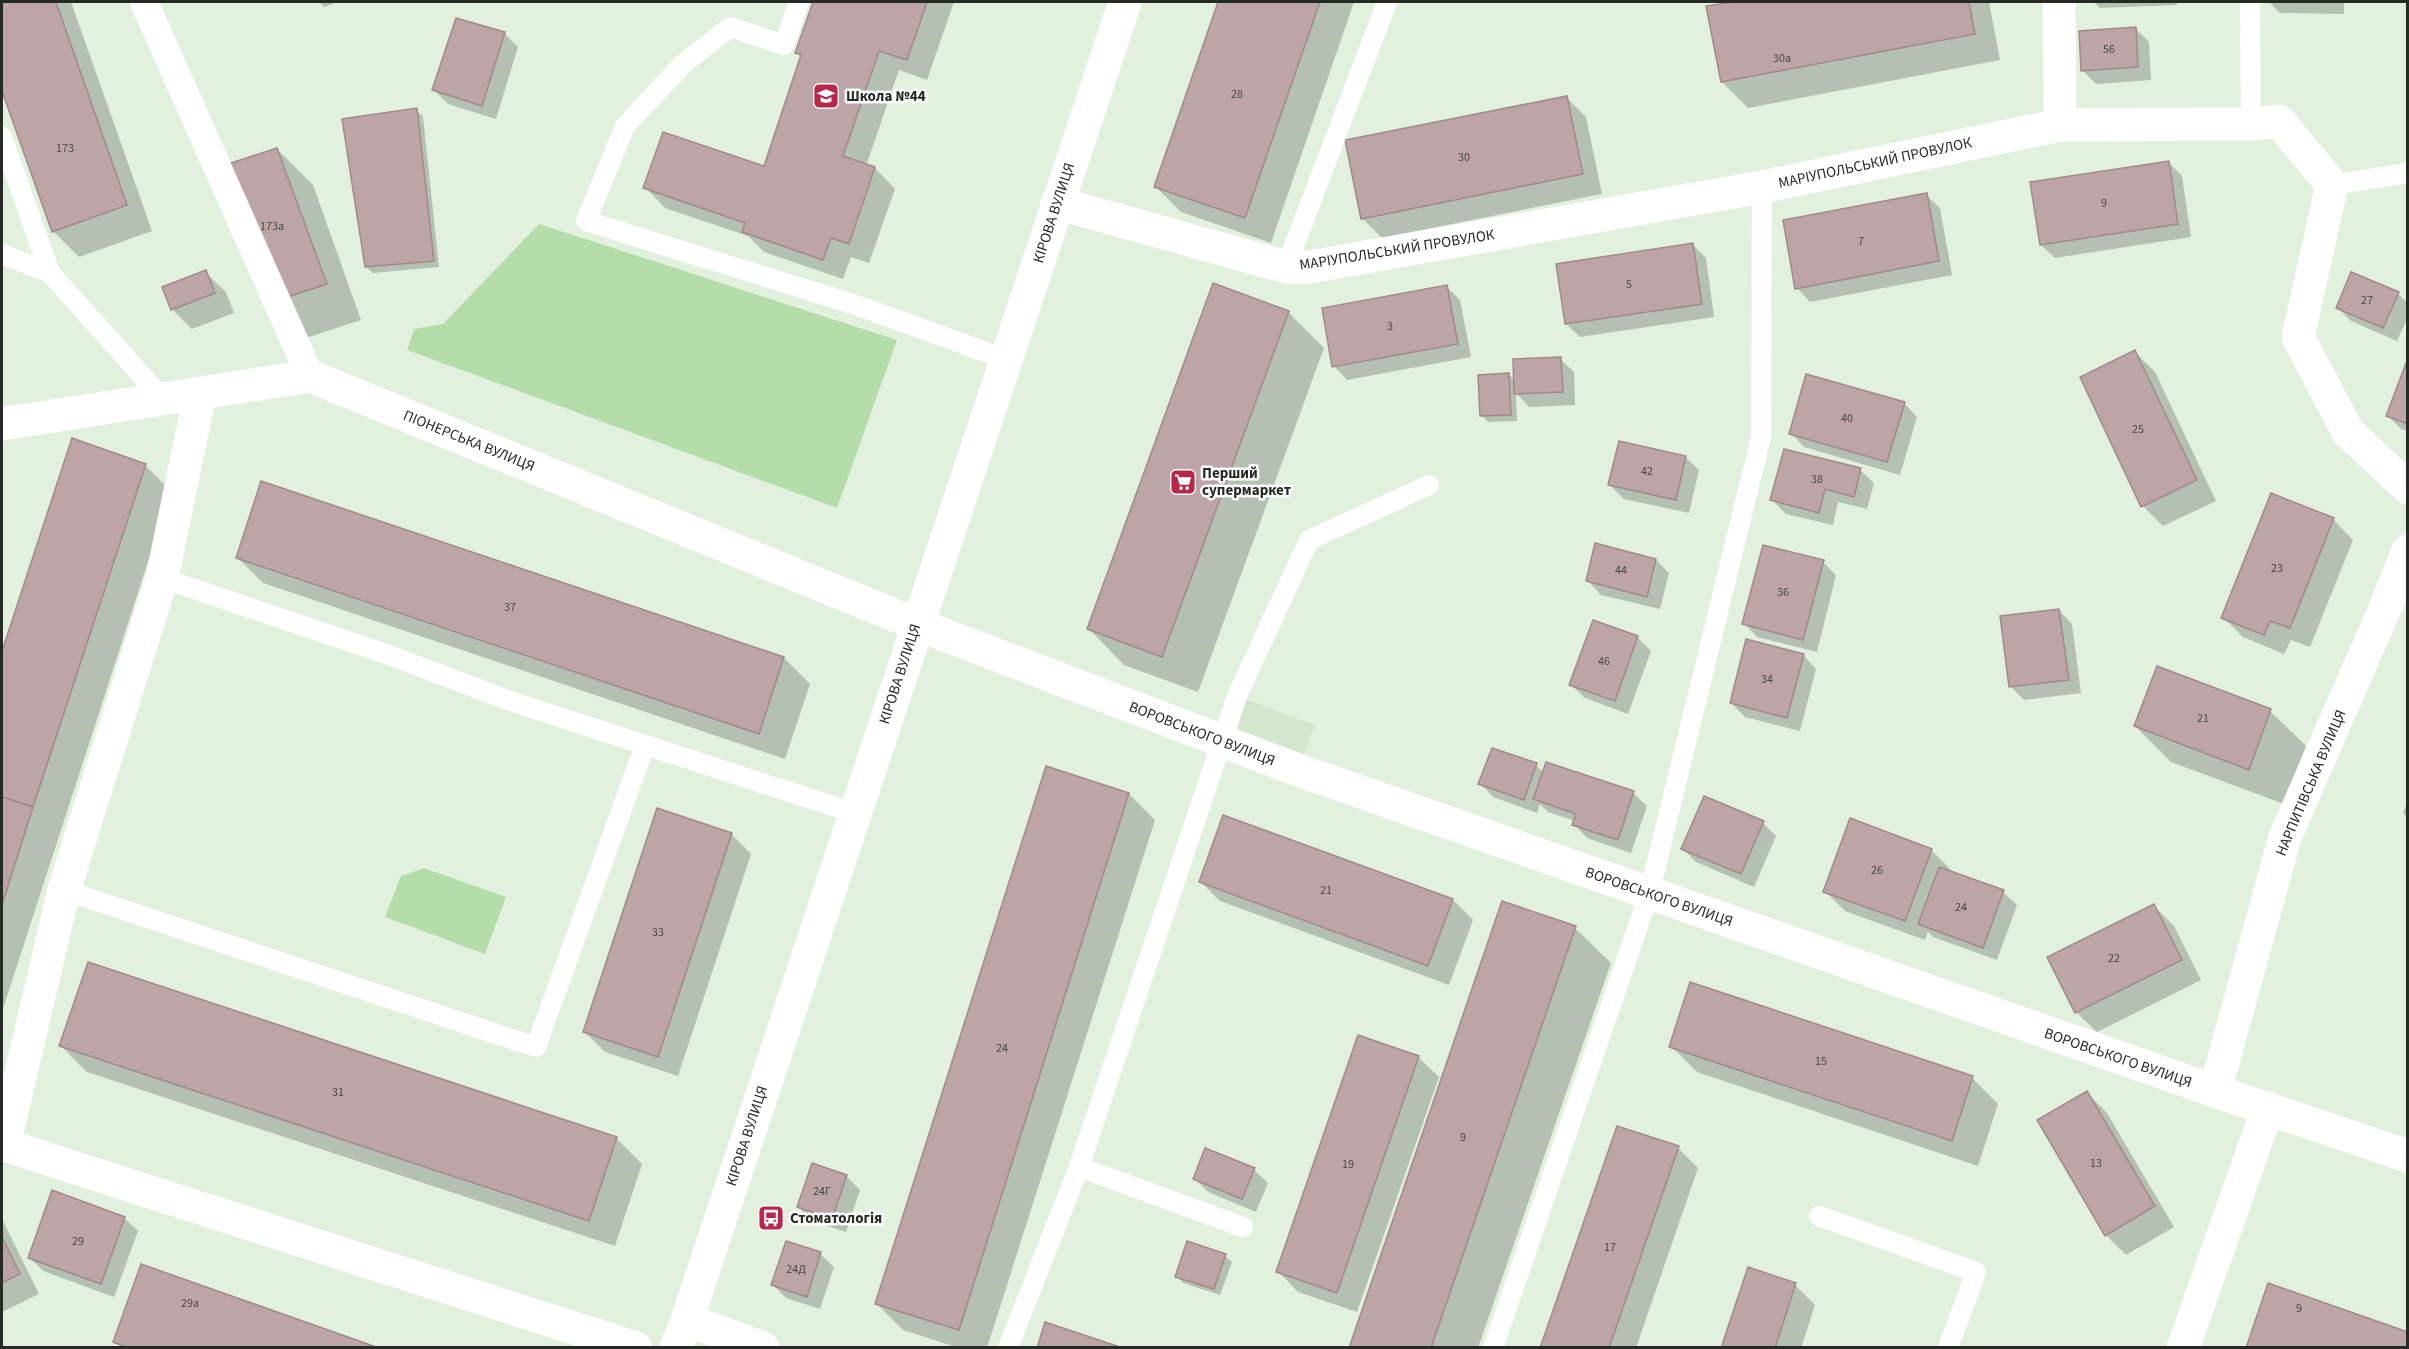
<svg xmlns="http://www.w3.org/2000/svg" width="2409" height="1349" viewBox="0 0 2409 1349" font-family="'Source Sans 3',sans-serif">
  <style>
    .built { fill: #d3e7ce }
    .green { fill: #b4ddaa }
    .shadow { fill: #0003 }
    .building { fill: #bda4a6; stroke: #a2898b; stroke-width: 1.5 }
    .lines { fill: none; stroke-linecap: round; stroke-linejoin: round }
    .service { stroke: #fff; stroke-width: 20 }
    .pedestrian { stroke: #fff; stroke-width: 28 }
    .minor { stroke: #fff; stroke-width: 33 }
    .tertiary { stroke: #fff; stroke-width: 33 }
    .labels { text-anchor: middle; dominant-baseline: central; stroke-width: 5; stroke-linejoin: round; paint-order: stroke }
    .number-label { font-size: 12px; fill: #4b4944 }
    .poi-label { font-size: 15px; font-weight: bold; fill: #252b24; stroke: #fff; text-anchor: start }
    .street-label { font-size: 15px; fill: #252b24; stroke: #fff }
  </style>
  <rect width="100%" height="100%" fill="#e2f1de"/>
  <!-- built -->
  <polygon class="built" points="1237,696 1315,725 1298,770 1220,741"/>
  <!-- green -->
  <g class="green">
    <polygon points="539,224 897,340 837,508 407,350 414,329 443,324"/>
    <polygon points="424,868 506,897 485,954 385,917 401,876"/>
  </g>
  <!-- shadow -->
  <g class="shadow">
    <polygon points="2,2 71,2 152,231 79,257 53,231 2,86"/>
    <polygon points="319,2 338,2 324,7"/>
    <polygon points="815,2 954,2 927,80 899,70 866,166 875,168 895,189 869,263 851,257 843,279 764,252 748,236 665,208 645,187 765,168 802,58 797,53"/>
    <polygon points="1219,2 1354,2 1271,243 1181,212 1155,186"/>
    <polygon points="1740,2 1989,2 2000,60 1748,108 1722,82 1708,8"/>
    <polygon points="2094,2 2177,2 2177,5 2100,8"/>
    <polygon points="2269,2 2344,2 2344,14 2280,13"/>
    <polygon points="2136,29 2149,42 2151,80 2096,84 2082,70"/>
    <polygon points="504,33 518,47 496,119 448,104 434,90"/>
    <polygon points="1566,97 1586,117 1602,194 1382,238 1362,218"/>
    <polygon points="417,110 423,117 439,267 373,273 366,267"/>
    <polygon points="277,149 313,185 361,320 303,339 267,304"/>
    <polygon points="2169,163 2182,176 2191,237 2055,258 2041,245"/>
    <polygon points="1926,195 1940,208 1952,275 1810,302 1797,288"/>
    <polygon points="1692,244 1706,258 1714,317 1580,337 1566,324"/>
    <polygon points="205,272 226,292 234,313 192,329 172,309"/>
    <polygon points="1447,287 1460,300 1471,357 1347,380 1334,366"/>
    <polygon points="2398,294 2408,303 2408,317 2397,341 2351,321 2338,308"/>
    <polygon points="1288,312 1324,348 1198,692 1124,665 1089,629"/>
    <polygon points="2135,352 2155,372 2216,501 2163,526 2143,506"/>
    <polygon points="1560,359 1574,372 1575,405 1529,407 1516,393 1517,421 1488,422 1482,416 1509,374 1515,381"/>
    <polygon points="2408,365 2408,431 2401,429 2387,415"/>
    <polygon points="1904,403 1917,417 1900,475 1804,447 1791,433"/>
    <polygon points="73,440 145,465 171,491 2,1012 2,658"/>
    <polygon points="1685,457 1699,470 1689,513 1624,499 1610,485"/>
    <polygon points="1860,470 1874,483 1867,509 1838,502 1833,525 1786,514 1772,500"/>
    <polygon points="2333,519 2353,540 2310,647 2291,640 2284,654 2243,637 2223,617"/>
    <polygon points="237,557 784,658 810,684 785,759 263,583"/>
    <polygon points="1656,560 1669,573 1660,609 1601,595 1588,581"/>
    <polygon points="1823,562 1836,575 1817,652 1757,637 1744,623"/>
    <polygon points="2059,610 2072,624 2081,693 2024,700 2010,686"/>
    <polygon points="1594,622 1638,638 1651,651 1628,714 1585,698 1571,685"/>
    <polygon points="1803,655 1816,669 1800,731 1745,717 1731,703"/>
    <polygon points="2270,711 2306,746 2284,804 2171,762 2135,726"/>
    <polygon points="1536,765 1544,773 1633,793 1647,806 1631,853 1587,838 1574,824 1575,821 1548,812 1540,804 1537,813 1493,797 1480,783"/>
    <polygon points="1129,794 1155,820 987,1348 959,1348 903,1330 877,1304"/>
    <polygon points="2408,800 2408,818 2403,813"/>
    <polygon points="1763,823 1776,836 1754,887 1696,862 1683,849"/>
    <polygon points="731,834 751,854 678,1076 605,1052 585,1032"/>
    <polygon points="1931,850 1951,870 1950,872 2003,892 2017,905 1997,960 1933,937 1928,932 1925,940 1845,911 1825,891"/>
    <polygon points="1200,881 1453,900 1473,920 1449,985 1220,901"/>
    <polygon points="2154,906 2174,926 2201,980 2097,1032 2076,1012"/>
    <polygon points="1575,928 1611,963 1478,1348 1351,1348"/>
    <polygon points="61,1046 616,1138 642,1164 615,1246 87,1072"/>
    <polygon points="1671,1046 1972,1078 1998,1104 1978,1166 1697,1072"/>
    <polygon points="1418,1057 1439,1077 1357,1312 1298,1292 1278,1271"/>
    <polygon points="2087,1093 2107,1113 2174,1227 2126,1255 2106,1235"/>
    <polygon points="1678,1148 1698,1168 1636,1348 1541,1348"/>
    <polygon points="1254,1170 1268,1183 1256,1212 1208,1192 1195,1179"/>
    <polygon points="846,1176 860,1190 846,1232 812,1221 798,1207"/>
    <polygon points="124,1218 138,1231 114,1297 43,1271 29,1257"/>
    <polygon points="2,1219 39,1294 2,1312"/>
    <polygon points="820,1254 834,1267 820,1309 786,1298 773,1285"/>
    <polygon points="1225,1256 1232,1262 1220,1295 1183,1283 1177,1276"/>
    <polygon points="1795,1285 1815,1305 1801,1348 1723,1348"/>
  </g>
  <!-- building -->
  <g class="building">
    <polygon points="2,2 56,2 127,205 52,232 2,91"/>
    <polygon points="813,2 927,2 907,60 879,51 843,156 875,167 849,244 831,238 823,260 742,232 745,223 643,188 663,132 764,166 801,55 795,53"/>
    <polygon points="1218,2 1320,2 1245,218 1154,187"/>
    <polygon points="1732,2 1969,2 1975,34 1721,82 1706,6"/>
    <polygon points="456,18 505,32 482,106 432,90"/>
    <polygon points="2136,27 2138,67 2081,71 2079,31"/>
    <polygon points="1567,96 1583,174 1361,219 1345,140"/>
    <polygon points="417,108 434,261 365,267 342,119"/>
    <polygon points="277,148 327,284 266,304 216,168"/>
    <polygon points="2169,161 2178,224 2040,245 2030,182"/>
    <polygon points="1927,193 1939,261 1795,289 1783,220"/>
    <polygon points="1693,243 1702,304 1565,324 1556,264"/>
    <polygon points="206,270 215,293 171,310 162,287"/>
    <polygon points="2351,272 2399,292 2383,328 2336,308"/>
    <polygon points="1213,283 1289,311 1162,657 1087,629"/>
    <polygon points="1447,285 1458,344 1332,367 1322,308"/>
    <polygon points="2135,350 2197,480 2141,507 2080,377"/>
    <polygon points="1561,357 1563,392 1514,394 1513,359"/>
    <polygon points="2406,363 2408,364 2408,424 2386,416"/>
    <polygon points="1509,373 1511,415 1480,416 1478,375"/>
    <polygon points="1806,374 1905,402 1887,462 1789,434"/>
    <polygon points="72,438 146,464 33,807 2,797 2,651"/>
    <polygon points="1619,441 1686,456 1676,500 1608,485"/>
    <polygon points="1784,449 1861,468 1854,497 1825,489 1819,513 1770,500"/>
    <polygon points="261,481 784,657 759,734 236,558"/>
    <polygon points="2271,493 2334,518 2290,628 2270,621 2264,635 2221,618"/>
    <polygon points="1595,543 1656,559 1647,597 1586,581"/>
    <polygon points="1763,545 1824,560 1803,640 1742,624"/>
    <polygon points="2059,609 2069,680 2009,687 2000,616"/>
    <polygon points="1593,620 1638,636 1615,701 1569,685"/>
    <polygon points="1746,639 1804,654 1787,718 1730,703"/>
    <polygon points="2157,666 2271,709 2249,770 2134,726"/>
    <polygon points="1492,748 1537,763 1524,800 1478,784"/>
    <polygon points="1546,762 1634,791 1618,840 1572,825 1576,814 1533,799"/>
    <polygon points="1046,766 1129,793 959,1330 875,1304"/>
    <polygon points="1704,796 1764,821 1741,874 1681,849"/>
    <polygon points="2,797 33,807 2,905"/>
    <polygon points="657,808 732,833 658,1057 583,1032"/>
    <polygon points="1223,815 1453,899 1428,966 1199,882"/>
    <polygon points="1850,818 1932,849 1905,921 1823,892"/>
    <polygon points="1939,867 2004,890 1983,948 1918,924"/>
    <polygon points="1502,901 1576,926 1431,1348 1349,1348"/>
    <polygon points="2154,904 2182,960 2075,1013 2047,957"/>
    <polygon points="88,962 617,1137 589,1221 59,1046"/>
    <polygon points="1690,982 1973,1076 1952,1141 1669,1047"/>
    <polygon points="1358,1035 1419,1056 1337,1293 1276,1272"/>
    <polygon points="2087,1091 2155,1206 2105,1236 2037,1120"/>
    <polygon points="1617,1126 1679,1146 1609,1348 1540,1348"/>
    <polygon points="1205,1148 1255,1168 1242,1199 1193,1179"/>
    <polygon points="812,1163 847,1175 832,1219 797,1207"/>
    <polygon points="52,1190 125,1217 101,1284 28,1258"/>
    <polygon points="2,1237 20,1274 2,1283"/>
    <polygon points="786,1241 821,1252 807,1297 771,1285"/>
    <polygon points="1187,1241 1226,1254 1214,1289 1175,1277"/>
    <polygon points="141,1264 379,1348 128,1348 113,1342"/>
    <polygon points="1748,1267 1796,1283 1775,1348 1721,1348"/>
    <polygon points="2268,1283 2408,1332 2408,1348 2246,1348"/>
    <polygon points="1045,1322 1123,1348 1037,1348"/>
  </g>
  <g class="lines">
    <!-- service -->
    <g class="service">
      <polyline points="799,2 784,45 730,27 683,64 625,126 586,221 856,305 1005,359"/>
      <polyline points="2250,2 2251,124"/>
      <polyline points="2,137 50,273"/>
      <polyline points="2332,185 2408,173"/>
      <polyline points="2,254 50,273 163,399"/>
      <polyline points="1286,267 1387,2"/>
      <polyline points="162,578 386,654 510,701 854,813"/>
      <polyline points="64,890 536,1047 645,745"/>
      <polyline points="1079,1167 1243,1227"/>
      <polyline points="1819,1216 1976,1272 1948,1348"/>
      <polyline points="1008,1348 1079,1167 1237,696 1309,540 1429,485"/>
      <polyline points="1493,1348 1649,894 1761,437 1762,187"/>
    </g>
    <!-- pedestrian -->
    <polyline class="pedestrian" points="144,2 310,376"/>
    <!-- minor -->
    <g class="minor">
      <polyline points="2059,2 2060,125"/>
      <polyline points="1057,203 1286,267 1309,267 1762,187 2060,125 2251,124 2279,121 2332,185 2298,337 2348,432 2408,488"/>
      <polyline points="200,394 162,578 64,890 4,1145 636,1348"/>
      <polyline points="2,424 310,376 916,624 1298,770 2215,1091 2408,1156"/>
      <polyline points="2215,1091 2285,837 2386,606 2408,551"/>
      <polyline points="687,1320 763,1348"/>
      <polyline points="2183,1348 2268,1108"/>
    </g>
    <!-- tertiary -->
    <polyline class="tertiary" points="676,1348 687,1320 1125,2"/>
  </g>
  <!-- icons -->
  <defs>
    <symbol id="school-square" viewBox="-11 -11 22 22"><rect x="-9" y="-9" width="18" height="18" rx="4" fill="#b82649" stroke="#fff"/><path d="M0-5L7-2L0 1L-7-2ZM-4 1L0 2.5L4 1V4Q0 6-4 4Z" fill="#fff"/></symbol>
    <symbol id="supermarket-square" viewBox="-11 -11 22 22"><rect x="-9" y="-9" width="18" height="18" rx="4" fill="#b82649" stroke="#fff"/><path d="M-6-5.5h2.5l.6 2H6L4.5 2H-2.5L-4.4-4H-6ZM-1.5 3.2a1.3 1.3 0 1 0 .1 0ZM3 3.2a1.3 1.3 0 1 0 .1 0Z" fill="#fff"/></symbol>
    <symbol id="bus-square" viewBox="-11 -11 22 22"><rect x="-9" y="-9" width="18" height="18" rx="4" fill="#b82649" stroke="#fff"/><path d="M-5-6H5V4H4V6H2V4H-2V6H-4V4H-5ZM-3.5-4V0h7V-4ZM-3.5 1.2v1.5H-2V1.2ZM2 1.2v1.5H3.5V1.2Z" fill="#fff"/></symbol>
  </defs>
  <g fill-rule="evenodd">
    <use href="#school-square" x="811" y="81" width="30" height="30"/>
    <use href="#supermarket-square" x="1168" y="467" width="30" height="30"/>
    <use href="#bus-square" x="756" y="1203" width="30" height="30"/>
  </g>
  <g class="labels">
    <!-- number labels -->
    <g class="number-label">
      <text x="2109" y="49">56</text>
      <text x="1782" y="58">30а</text>
      <text x="1237" y="94">28</text>
      <text x="65" y="148">173</text>
      <text x="1464" y="157">30</text>
      <text x="2104" y="203">9</text>
      <text x="272" y="226">173а</text>
      <text x="1861" y="241">7</text>
      <text x="1629" y="284">5</text>
      <text x="2367" y="300">27</text>
      <text x="1390" y="326">3</text>
      <text x="1847" y="418">40</text>
      <text x="2138" y="429">25</text>
      <text x="1647" y="471">42</text>
      <text x="1817" y="479">38</text>
      <text x="2277" y="568">23</text>
      <text x="1621" y="570">44</text>
      <text x="1783" y="592">36</text>
      <text x="510" y="607">37</text>
      <text x="1604" y="661">46</text>
      <text x="1767" y="679">34</text>
      <text x="2203" y="718">21</text>
      <text x="1877" y="870">26</text>
      <text x="1326" y="890">21</text>
      <text x="1961" y="907">24</text>
      <text x="658" y="932">33</text>
      <text x="2114" y="958">22</text>
      <text x="1002" y="1048">24</text>
      <text x="1821" y="1061">15</text>
      <text x="338" y="1092">31</text>
      <text x="1463" y="1137">9</text>
      <text x="2096" y="1163">13</text>
      <text x="1348" y="1164">19</text>
      <text x="822" y="1191">24Г</text>
      <text x="78" y="1241">29</text>
      <text x="1610" y="1247">17</text>
      <text x="796" y="1269">24Д</text>
      <text x="190" y="1303">29а</text>
      <text x="2299" y="1308">9</text>
    </g>
    <!-- poi labels -->
    <g class="poi-label">
      <text x="846" y="96">Школа №44</text>
      <text x="1202" y="473">Перший<tspan x="1202" dy="17">супермаркет</tspan></text>
      <text x="790" y="1218">Стоматологія</text>
    </g>
    <!-- street labels -->
    <g class="street-label">
      <text transform="translate(1875 163) rotate(-12)">МАРІУПОЛЬСЬКИЙ ПРОВУЛОК</text>
      <text transform="translate(1054 213) rotate(-72)">КІРОВА ВУЛИЦЯ</text>
      <text transform="translate(1397 250) rotate(-9)">МАРІУПОЛЬСЬКИЙ ПРОВУЛОК</text>
      <text transform="translate(469 441) rotate(22)">ПІОНЕРСЬКА ВУЛИЦЯ</text>
      <text transform="translate(900 674) rotate(-72)">КІРОВА ВУЛИЦЯ</text>
      <text transform="translate(1202 734) rotate(21)">ВОРОВСЬКОГО ВУЛИЦЯ</text>
      <text transform="translate(2311 783) rotate(-67)">НАРПИТІВСЬКА ВУЛИЦЯ</text>
      <text transform="translate(1659 897) rotate(19)">ВОРОВСЬКОГО ВУЛИЦЯ</text>
      <text transform="translate(2118 1058) rotate(19)">ВОРОВСЬКОГО ВУЛИЦЯ</text>
      <text transform="translate(747 1136) rotate(-72)">КІРОВА ВУЛИЦЯ</text>
    </g>
  </g>
  <!-- border -->
  <rect width="2409" height="1349" fill="none" stroke="#252b24" stroke-width="6"/>
</svg>
